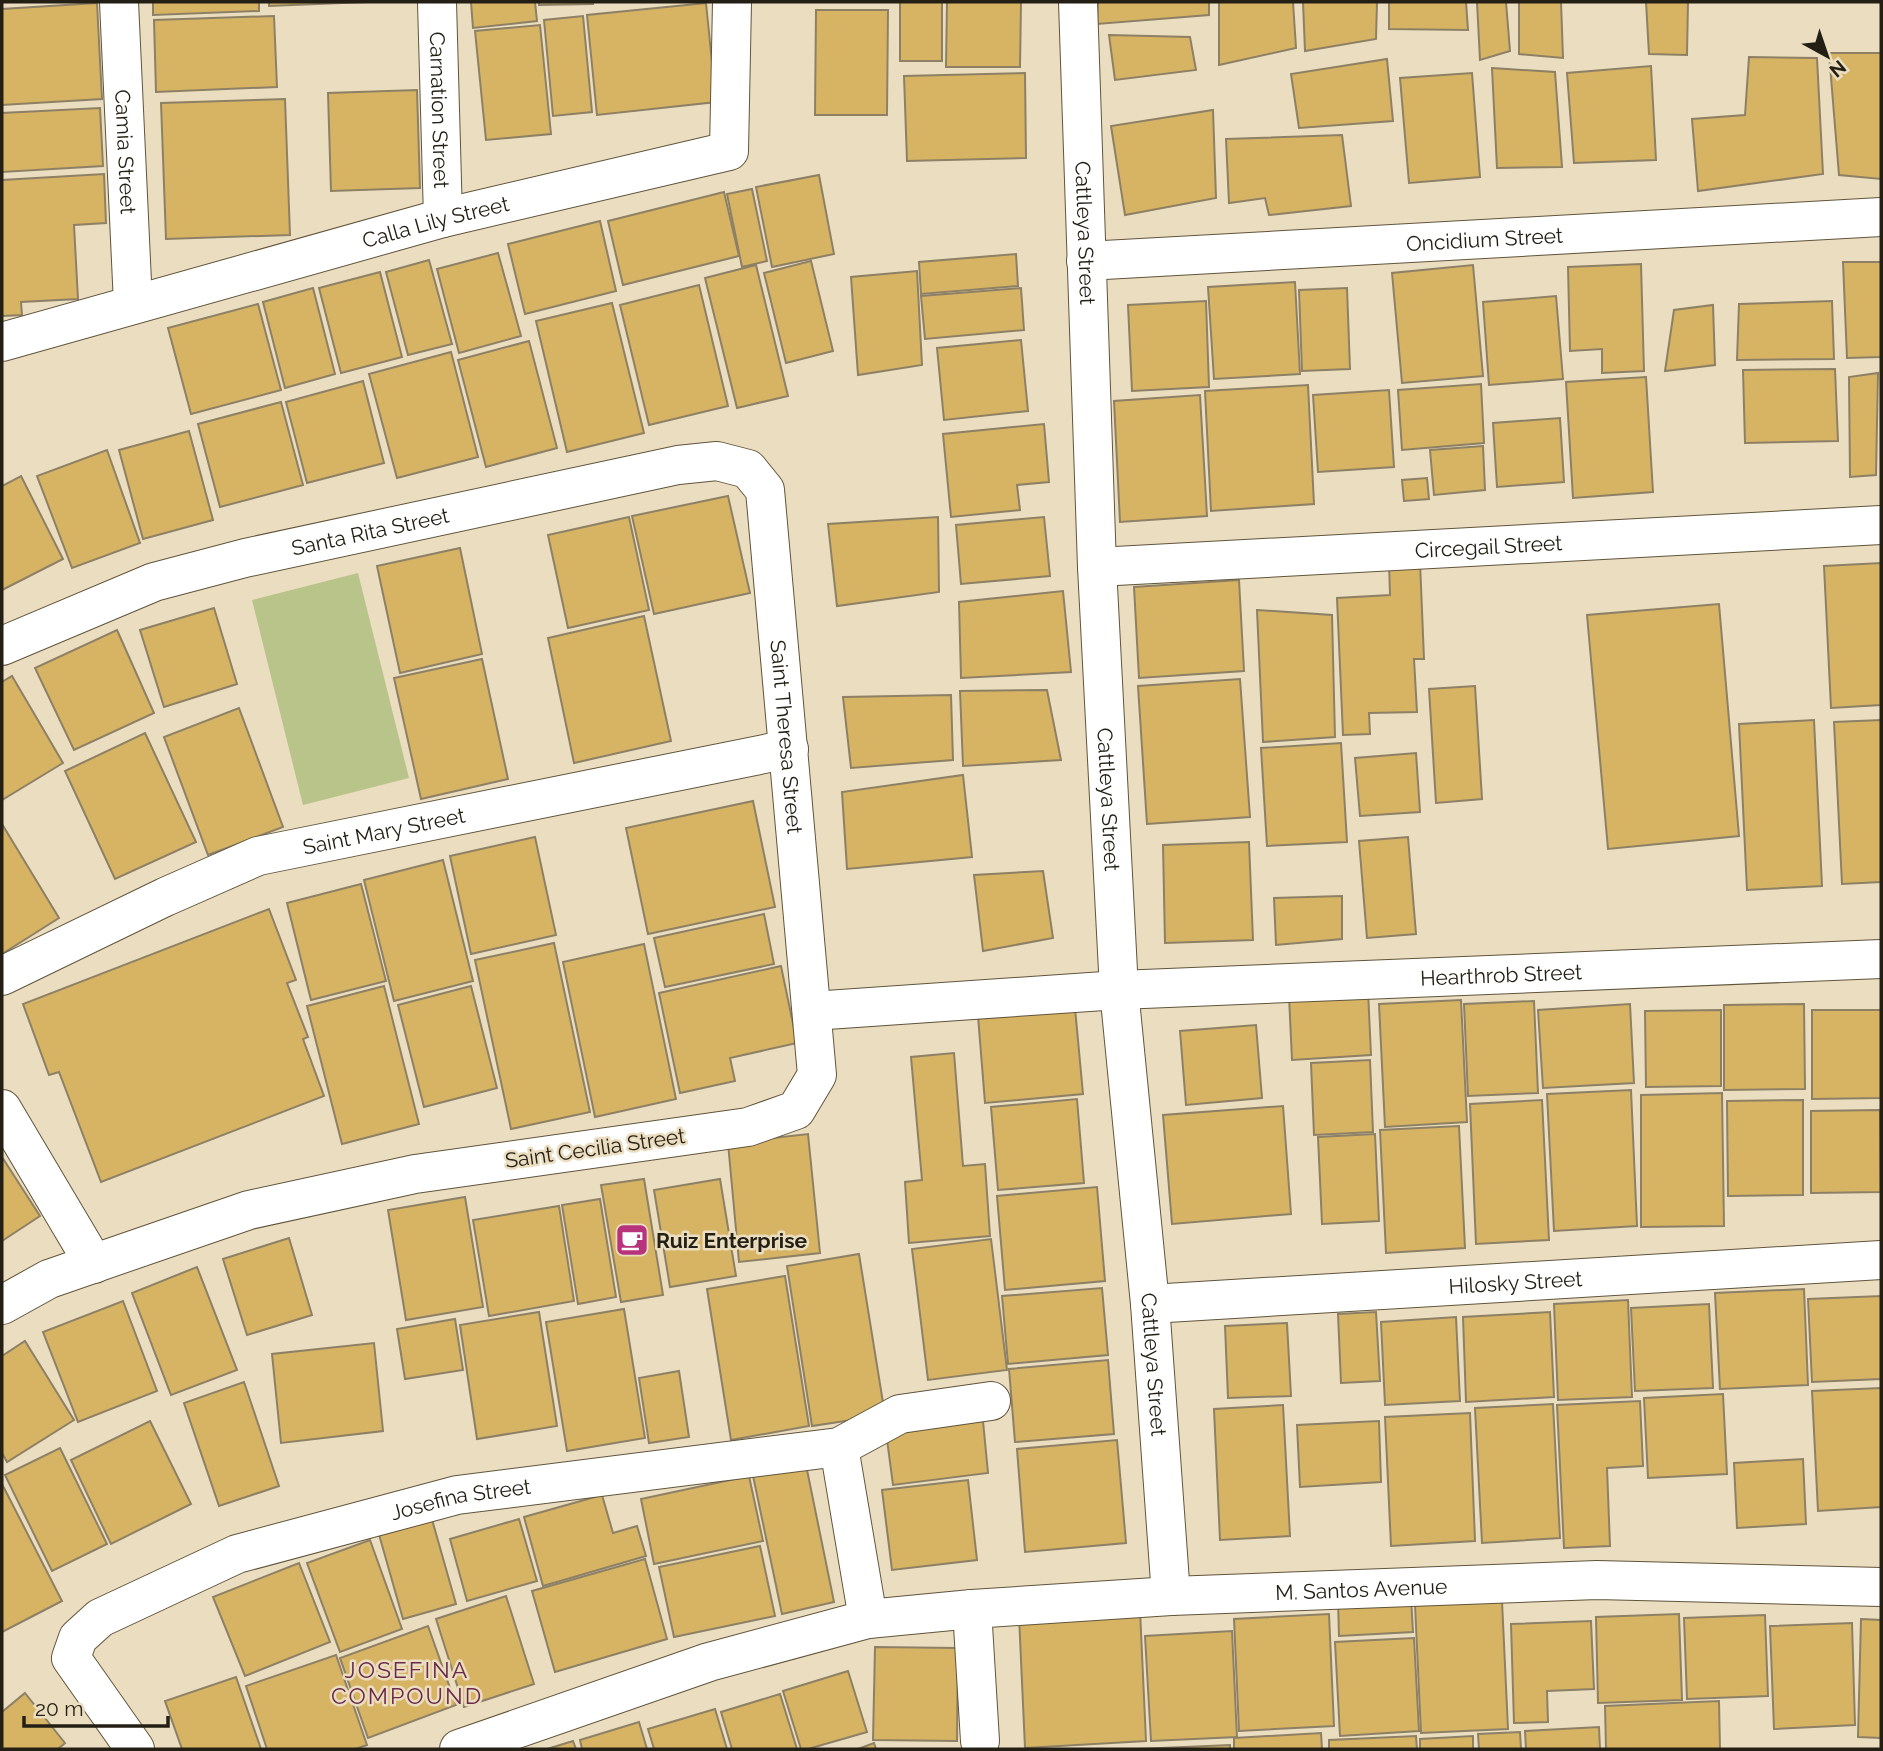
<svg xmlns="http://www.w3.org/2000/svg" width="1883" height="1751" viewBox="0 0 1883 1751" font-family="Raleway,sans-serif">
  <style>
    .green { fill: #b8c489 }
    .building { fill: #d7b464; stroke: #8d8065; stroke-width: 2 }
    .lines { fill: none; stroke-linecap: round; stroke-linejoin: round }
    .minor-casing { stroke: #60543b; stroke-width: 40 }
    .minor { stroke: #fff; stroke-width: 38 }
    .labels { text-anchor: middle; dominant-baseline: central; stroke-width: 5; stroke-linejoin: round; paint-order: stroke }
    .street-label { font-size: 21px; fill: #241f14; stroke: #ebddc0 }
    .poi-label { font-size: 21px; font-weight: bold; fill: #241f14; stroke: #ebddc0; text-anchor: start }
    .neighbourhood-label { font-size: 23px; letter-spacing: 2px; fill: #6b2a4b; stroke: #ebddc0 }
  </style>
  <rect width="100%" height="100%" fill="#ebddc0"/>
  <!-- green -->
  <polygon class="green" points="358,573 409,778 303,805 252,600"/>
  <!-- building -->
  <g class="building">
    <polygon points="153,2 259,2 259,11 153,15"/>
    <polygon points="269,2 367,2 269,6"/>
    <polygon points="471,2 535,2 537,21 473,28"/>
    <polygon points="539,2 593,2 593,4 539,5"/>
    <rect x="900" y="2" width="42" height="59"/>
    <polygon points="947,2 1021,2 1020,67 946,67"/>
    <polygon points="1098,2 1209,2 1209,15 1097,24"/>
    <polygon points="1219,2 1293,2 1296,48 1219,65"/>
    <polygon points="1303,2 1377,2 1376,39 1305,51"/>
    <polygon points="1389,2 1466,2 1468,30 1389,29"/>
    <polygon points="1477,2 1506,2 1510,51 1480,60"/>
    <polygon points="1519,2 1561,2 1563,58 1519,54"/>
    <polygon points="1646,2 1688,2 1687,55 1649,54"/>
    <polygon points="97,3 102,99 2,105 2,9"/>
    <polygon points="706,3 716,102 597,115 587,15"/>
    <polygon points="816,10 888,10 887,115 815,115"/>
    <polygon points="274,16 277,87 156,92 154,20"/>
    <polygon points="583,16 592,112 553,116 544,20"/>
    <polygon points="540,25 551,134 486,140 475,31"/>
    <polygon points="1109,35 1190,37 1196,70 1115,80"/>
    <polygon points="1829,53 1881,53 1881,179 1839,175"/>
    <polygon points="1749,57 1817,58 1823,174 1698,191 1692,119 1745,115"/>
    <polygon points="1387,59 1393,121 1299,128 1291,74"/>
    <polygon points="1651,66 1656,160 1574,163 1567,73"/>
    <polygon points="1492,68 1555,72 1562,167 1497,168"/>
    <polygon points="1025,73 1026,158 907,161 904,76"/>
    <polygon points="1472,73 1480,177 1409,183 1400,78"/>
    <polygon points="417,90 420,188 331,191 328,93"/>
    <polygon points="285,99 290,235 166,239 161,103"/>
    <polygon points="100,108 103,166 2,172 2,113"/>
    <polygon points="1213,110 1216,198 1125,215 1111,126"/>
    <polygon points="1342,135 1351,206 1269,215 1265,198 1229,203 1226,139"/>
    <polygon points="104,174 106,223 74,225 78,299 21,302 22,315 2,316 2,180"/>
    <polygon points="819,175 834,254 772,267 756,187"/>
    <polygon points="752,189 767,261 742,267 727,194"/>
    <polygon points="724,192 739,256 623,285 608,221"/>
    <polygon points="600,221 616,291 525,314 508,244"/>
    <polygon points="498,253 521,336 459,353 437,269"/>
    <polygon points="1016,254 1018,286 921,294 919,262"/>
    <polygon points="429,260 452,344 408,355 386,272"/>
    <polygon points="811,261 833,351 786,363 764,273"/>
    <polygon points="1843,262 1881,262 1881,357 1847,358"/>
    <polygon points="1641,264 1644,371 1602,373 1602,349 1570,351 1568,267"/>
    <polygon points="756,265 788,396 737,408 705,278"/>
    <polygon points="1473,265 1483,376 1402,383 1392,273"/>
    <polygon points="917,271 922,365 858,375 851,277"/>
    <polygon points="380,272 402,357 341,373 319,288"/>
    <polygon points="1295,282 1300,374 1214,379 1208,287"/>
    <polygon points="699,285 728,406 649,425 620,305"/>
    <polygon points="313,288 335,374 285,388 263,302"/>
    <polygon points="1021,288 1024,330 925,339 921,296"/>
    <polygon points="1347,288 1350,369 1302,371 1299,290"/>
    <polygon points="1556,296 1563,379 1489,385 1483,302"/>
    <polygon points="1206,301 1209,387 1132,391 1128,305"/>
    <polygon points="1832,301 1834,359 1737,360 1739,304"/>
    <polygon points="612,303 644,433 567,452 536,321"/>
    <polygon points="258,304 281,390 191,414 168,328"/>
    <polygon points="1713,305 1715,365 1665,371 1674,310"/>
    <polygon points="1021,340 1028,411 944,420 937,348"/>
    <polygon points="529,341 557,448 486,467 458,360"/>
    <polygon points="451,352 478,457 397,478 369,374"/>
    <polygon points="1835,369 1838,441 1745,443 1743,370"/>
    <polygon points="1878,373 1876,475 1850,477 1849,377"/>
    <polygon points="1646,377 1653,492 1573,498 1566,382"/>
    <polygon points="363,381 384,463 307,483 286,402"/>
    <polygon points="1481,384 1484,443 1402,450 1398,390"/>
    <polygon points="1308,385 1314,504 1211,511 1205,391"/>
    <polygon points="1389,390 1394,467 1318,472 1313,395"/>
    <polygon points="1200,395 1207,516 1120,522 1114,401"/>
    <polygon points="281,402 303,485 220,507 198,424"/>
    <polygon points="1560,418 1564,482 1497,487 1493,423"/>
    <polygon points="1044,424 1049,482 1017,485 1020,510 951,517 943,434"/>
    <polygon points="189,431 213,520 143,539 119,450"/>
    <polygon points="1483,446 1485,490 1434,495 1430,450"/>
    <polygon points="107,450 140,543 72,568 37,476"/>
    <polygon points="21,476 63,559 2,590 2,486"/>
    <polygon points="1427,478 1429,499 1404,501 1402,480"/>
    <polygon points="728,496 750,593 654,614 632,516"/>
    <polygon points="629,517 649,610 568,628 548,535"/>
    <polygon points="938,517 939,592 837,606 828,524"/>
    <polygon points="1044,517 1050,576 961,584 956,525"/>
    <polygon points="460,548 482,654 400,673 377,566"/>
    <polygon points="1420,562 1424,659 1414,659 1417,712 1369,713 1370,734 1343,735 1337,598 1390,595 1389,563"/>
    <polygon points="1881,563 1881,705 1831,708 1824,566"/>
    <polygon points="1239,580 1244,671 1139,678 1134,587"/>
    <polygon points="1063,591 1071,672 961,678 959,602"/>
    <polygon points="1719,604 1739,836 1608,849 1587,615"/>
    <polygon points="214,608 237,684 164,707 140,630"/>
    <polygon points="1257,610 1332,615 1335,737 1263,742"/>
    <polygon points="644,616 671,741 574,763 548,638"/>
    <polygon points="117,630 154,713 74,750 35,668"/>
    <polygon points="482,659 508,779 421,799 394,678"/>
    <polygon points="12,676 63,763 2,800 2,682"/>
    <polygon points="1240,679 1250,817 1147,824 1138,686"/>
    <polygon points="1475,686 1482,799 1436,803 1429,689"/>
    <polygon points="1047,690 1061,760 963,766 960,691"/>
    <polygon points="951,695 953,760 851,768 843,697"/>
    <polygon points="239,708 283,827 208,855 164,737"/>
    <polygon points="1814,720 1822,886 1747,890 1739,724"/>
    <polygon points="1881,720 1881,882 1842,884 1834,722"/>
    <polygon points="145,733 196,842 115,879 65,771"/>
    <polygon points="1341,743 1347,842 1267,846 1261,748"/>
    <polygon points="1416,753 1420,812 1360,816 1355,758"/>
    <polygon points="963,775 972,857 847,869 842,792"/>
    <polygon points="753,801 775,907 648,934 626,828"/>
    <polygon points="2,824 59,918 2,954"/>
    <polygon points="535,837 556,935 471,954 450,856"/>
    <polygon points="1408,837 1416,934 1367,938 1359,841"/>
    <polygon points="1249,842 1253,940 1165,943 1163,845"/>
    <polygon points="443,860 473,981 394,1001 364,880"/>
    <polygon points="1043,871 1053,938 983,951 974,875"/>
    <polygon points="361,884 386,981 311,1000 287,903"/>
    <polygon points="1342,896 1342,939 1276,945 1274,898"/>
    <polygon points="269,909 296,980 287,983 308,1037 303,1039 324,1096 101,1182 59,1072 49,1075 23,1004"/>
    <polygon points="764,914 774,964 665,987 654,938"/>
    <polygon points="554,943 590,1112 511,1129 475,960"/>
    <polygon points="644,944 676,1099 595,1117 563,962"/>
    <polygon points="781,966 797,1043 730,1058 735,1081 680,1093 659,993"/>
    <polygon points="384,986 419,1124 342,1144 307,1006"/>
    <polygon points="471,986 497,1088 424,1107 398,1005"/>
    <polygon points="1368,991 1371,1055 1292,1060 1289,996"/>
    <polygon points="1461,1000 1467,1122 1385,1127 1379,1004"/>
    <polygon points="1534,1001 1538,1093 1468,1096 1464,1004"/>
    <polygon points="1630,1004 1634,1083 1543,1088 1538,1010"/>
    <polygon points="1804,1004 1805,1089 1724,1090 1724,1005"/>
    <polygon points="1075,1008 1083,1094 985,1103 978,1016"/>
    <polygon points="1721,1010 1721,1086 1646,1087 1645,1011"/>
    <polygon points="1812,1010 1881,1010 1881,1098 1812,1099"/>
    <polygon points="1256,1025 1262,1098 1186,1105 1180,1031"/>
    <polygon points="954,1053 963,1166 985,1164 990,1236 909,1243 905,1182 922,1180 911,1057"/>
    <polygon points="1370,1060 1373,1132 1314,1135 1311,1063"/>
    <polygon points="1631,1090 1637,1226 1554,1231 1547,1094"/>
    <polygon points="1722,1093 1724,1226 1641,1227 1641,1095"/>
    <polygon points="1077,1099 1084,1183 998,1190 991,1107"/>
    <polygon points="1542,1100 1549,1240 1476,1244 1470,1104"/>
    <polygon points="1803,1100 1803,1195 1728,1196 1727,1101"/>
    <polygon points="1283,1106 1291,1214 1172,1224 1163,1115"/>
    <polygon points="1880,1110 1881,1192 1811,1193 1811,1111"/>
    <polygon points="1459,1126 1465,1248 1386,1253 1380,1130"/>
    <polygon points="808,1134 820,1253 739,1262 728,1143"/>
    <polygon points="1375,1134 1379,1221 1322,1224 1318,1137"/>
    <polygon points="2,1157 40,1216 2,1241"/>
    <polygon points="644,1179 663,1295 621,1302 601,1185"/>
    <polygon points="720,1179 736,1276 670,1287 654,1190"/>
    <polygon points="1097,1187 1105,1281 1005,1290 997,1196"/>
    <polygon points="465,1197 483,1307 406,1320 388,1210"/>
    <polygon points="600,1199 616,1297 578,1304 562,1205"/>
    <polygon points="559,1206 574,1301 489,1316 473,1220"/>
    <polygon points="289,1238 312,1315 247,1335 223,1259"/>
    <polygon points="991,1239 1007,1370 928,1380 912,1249"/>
    <polygon points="859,1254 885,1415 812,1426 787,1266"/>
    <polygon points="197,1267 237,1370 171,1395 132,1293"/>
    <polygon points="785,1276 809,1426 731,1440 707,1289"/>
    <polygon points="1102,1288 1108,1355 1008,1364 1002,1296"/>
    <polygon points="1804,1289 1808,1385 1720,1389 1715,1293"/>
    <polygon points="1881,1296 1881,1379 1812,1382 1808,1299"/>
    <polygon points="1628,1300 1632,1397 1558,1400 1554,1304"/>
    <polygon points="123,1301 157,1391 78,1422 43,1332"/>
    <polygon points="1709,1304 1713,1388 1635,1391 1631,1308"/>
    <polygon points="624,1309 645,1438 567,1451 546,1322"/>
    <polygon points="539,1312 557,1426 477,1439 460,1325"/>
    <polygon points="1376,1312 1380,1381 1341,1383 1338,1314"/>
    <polygon points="1550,1312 1554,1397 1466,1402 1463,1317"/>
    <polygon points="1456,1317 1460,1401 1385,1405 1381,1322"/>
    <polygon points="455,1319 463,1370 405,1379 397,1329"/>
    <polygon points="1287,1323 1291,1396 1228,1398 1225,1326"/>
    <polygon points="25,1341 74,1420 7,1462 2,1453 2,1356"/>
    <polygon points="374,1343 383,1431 281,1443 272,1354"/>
    <polygon points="1108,1360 1114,1434 1015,1442 1009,1369"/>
    <polygon points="679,1371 689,1437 649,1443 639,1378"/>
    <polygon points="244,1382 279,1486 219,1506 184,1403"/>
    <polygon points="1881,1388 1881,1507 1818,1511 1812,1391"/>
    <polygon points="1723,1394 1727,1474 1648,1478 1644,1398"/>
    <polygon points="1640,1401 1643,1466 1607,1468 1610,1546 1564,1548 1557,1405"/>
    <polygon points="1553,1404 1560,1538 1482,1543 1475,1408"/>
    <polygon points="1283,1405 1290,1536 1220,1540 1214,1409"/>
    <polygon points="1470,1413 1475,1541 1391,1546 1385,1417"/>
    <polygon points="150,1421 191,1504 111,1544 71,1460"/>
    <polygon points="983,1421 988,1473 893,1485 886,1432"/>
    <polygon points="1379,1421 1381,1482 1300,1487 1297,1425"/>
    <polygon points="1117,1440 1126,1543 1025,1552 1017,1449"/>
    <polygon points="60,1448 107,1544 52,1571 5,1475"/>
    <polygon points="1803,1459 1806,1524 1737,1528 1734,1463"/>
    <polygon points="805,1460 834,1602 782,1614 752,1471"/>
    <polygon points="749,1476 763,1541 654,1564 641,1499"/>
    <polygon points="968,1480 977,1560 892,1570 882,1490"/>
    <polygon points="2,1484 62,1601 2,1632"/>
    <polygon points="602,1495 613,1533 637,1526 646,1556 543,1586 524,1517"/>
    <polygon points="431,1516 456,1604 403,1619 378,1531"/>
    <polygon points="519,1519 537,1581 467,1601 450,1539"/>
    <polygon points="370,1540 402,1629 340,1652 307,1563"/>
    <polygon points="760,1546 775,1616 674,1637 659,1567"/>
    <polygon points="645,1559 667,1639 555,1672 532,1591"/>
    <polygon points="299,1563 330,1642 245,1676 213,1597"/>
    <polygon points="506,1596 534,1684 464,1707 436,1619"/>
    <polygon points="1411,1597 1413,1632 1339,1636 1338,1601"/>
    <polygon points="1502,1601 1508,1729 1421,1733 1415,1605"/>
    <polygon points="1140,1610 1146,1741 1025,1748 1019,1616"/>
    <polygon points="1329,1614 1334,1726 1239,1731 1234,1619"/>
    <polygon points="1679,1614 1682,1700 1598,1703 1596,1617"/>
    <polygon points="1765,1615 1768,1696 1687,1699 1684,1618"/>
    <polygon points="1861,1619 1881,1620 1881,1738 1858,1737"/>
    <polygon points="1591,1621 1594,1689 1547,1691 1548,1722 1514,1723 1511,1624"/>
    <polygon points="1852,1623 1855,1725 1774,1729 1770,1626"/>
    <polygon points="428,1626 456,1705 368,1738 340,1658"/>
    <polygon points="1232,1631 1237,1737 1151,1741 1145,1636"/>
    <polygon points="1414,1638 1419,1731 1340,1736 1335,1642"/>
    <polygon points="875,1647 958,1648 957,1741 873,1740"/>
    <polygon points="336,1655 367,1745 355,1749 267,1749 246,1686"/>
    <polygon points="848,1671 867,1732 808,1749 801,1749 783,1691"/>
    <polygon points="236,1677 261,1749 182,1749 165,1701"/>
    <polygon points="25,1693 65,1743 58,1749 2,1749 2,1712"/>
    <polygon points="780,1694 797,1749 732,1749 721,1712"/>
    <polygon points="1719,1701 1720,1749 1606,1749 1605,1706"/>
    <polygon points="715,1709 727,1749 654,1749 648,1729"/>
    <polygon points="639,1722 647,1749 582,1749 580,1740"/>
    <polygon points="1599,1727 1600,1749 1526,1749 1525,1731"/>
    <polygon points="1520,1732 1521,1749 1479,1749 1478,1734"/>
    <polygon points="1321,1733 1322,1749 1234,1749 1234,1738"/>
    <polygon points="1416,1736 1417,1749 1329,1749 1329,1740"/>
    <polygon points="1473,1736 1473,1749 1420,1749 1420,1739"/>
    <polygon points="573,1741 576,1749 547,1749"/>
    <polygon points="874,1743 876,1749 858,1749"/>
    <polygon points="1230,1745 1230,1749 1137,1749"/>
  </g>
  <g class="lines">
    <defs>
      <g id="minor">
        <path id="s1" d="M119,2l14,302"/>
        <path id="s2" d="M437,2l6,216"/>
        <path id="s3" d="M1078,2l19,565 22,423 31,314 21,292"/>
        <path id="s4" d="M1086,261l795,-44"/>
        <path id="s5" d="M2,342l441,-124 286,-67 3,-149"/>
        <path id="s6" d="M1097,567l784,-42"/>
        <path id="s7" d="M2,646l152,-64 91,-24 433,-93 39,-4 31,8 17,21 52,585 -21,35 -48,17 -333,47 -166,36 -200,69 -47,26"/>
        <path id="s8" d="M2,976l163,-79 93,-41 531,-107"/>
        <path id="s9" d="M812,1011l307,-21 762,-31"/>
        <polyline points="2,1109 94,1264"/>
        <path id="s10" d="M1150,1304l731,-44"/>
        <polyline points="839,1447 868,1619"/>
        <path id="s11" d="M980,1741l-8,-132 199,-13 426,-16 284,7"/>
        <path id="s12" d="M135,1749l-64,-91 7,-20 22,-20 137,-64 220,-59 382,-48 61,-33 91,-13"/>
        <polyline points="459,1749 709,1662 868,1619 972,1609"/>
      </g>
    </defs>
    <!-- minor casing -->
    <use href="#minor" class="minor-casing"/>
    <!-- minor -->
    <use href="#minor" class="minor"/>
  </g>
  <!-- icons -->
  <defs>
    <symbol id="cafe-square" viewBox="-11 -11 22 22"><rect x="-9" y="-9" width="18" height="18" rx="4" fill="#b7347c" stroke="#ebddc0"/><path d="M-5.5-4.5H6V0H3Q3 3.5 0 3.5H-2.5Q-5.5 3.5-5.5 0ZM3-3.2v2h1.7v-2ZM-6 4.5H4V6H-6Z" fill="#fff"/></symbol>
  </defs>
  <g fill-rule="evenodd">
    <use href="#cafe-square" x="613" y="1221" width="38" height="38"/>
  </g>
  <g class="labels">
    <!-- street labels -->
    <g class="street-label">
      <text stroke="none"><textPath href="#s2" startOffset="108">Carnation Street</textPath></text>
      <text stroke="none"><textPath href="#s1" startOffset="150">Camia Street</textPath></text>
      <text stroke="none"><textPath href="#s5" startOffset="450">Calla Lily Street</textPath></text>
      <text stroke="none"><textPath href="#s3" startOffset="231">Cattleya Street</textPath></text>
      <text stroke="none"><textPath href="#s4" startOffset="399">Oncidium Street</textPath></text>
      <text stroke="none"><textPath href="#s7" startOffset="387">Santa Rita Street</textPath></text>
      <text stroke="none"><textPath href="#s6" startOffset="392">Circegail Street</textPath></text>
      <text stroke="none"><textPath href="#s7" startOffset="1048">Saint Theresa Street</textPath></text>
      <text stroke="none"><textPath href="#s3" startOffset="798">Cattleya Street</textPath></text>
      <text stroke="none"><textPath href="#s8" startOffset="411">Saint Mary Street</textPath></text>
      <text stroke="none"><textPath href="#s9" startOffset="690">Hearthrob Street</textPath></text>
      <text transform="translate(595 1148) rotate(-8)">Saint Cecilia Street</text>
      <text stroke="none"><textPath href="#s10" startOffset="366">Hilosky Street</textPath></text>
      <text stroke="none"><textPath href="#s3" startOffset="1365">Cattleya Street</textPath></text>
      <text stroke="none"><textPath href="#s12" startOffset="544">Josefina Street</textPath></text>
      <text stroke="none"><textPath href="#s11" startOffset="522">M. Santos Avenue</textPath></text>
    </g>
    <!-- poi labels -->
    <g class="poi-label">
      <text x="656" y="1240">Ruiz Enterprise</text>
    </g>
    <!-- neighbourhood labels -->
    <g class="neighbourhood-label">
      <text x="407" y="1669">JOSEFINA<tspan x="407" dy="26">COMPOUND</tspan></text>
    </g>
  </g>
  <!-- border -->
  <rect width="1883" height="1751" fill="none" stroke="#241f14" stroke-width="7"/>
  <!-- north arrow -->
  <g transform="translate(1827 56) rotate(140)" stroke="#ebddc0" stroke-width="5" paint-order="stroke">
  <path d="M0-5L12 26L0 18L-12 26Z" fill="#241f14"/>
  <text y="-10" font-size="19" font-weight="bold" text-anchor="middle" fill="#241f14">N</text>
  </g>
  <!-- scale -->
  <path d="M24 1716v10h144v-10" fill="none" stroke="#241f14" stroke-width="3.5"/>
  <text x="35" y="1716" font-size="21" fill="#241f14" stroke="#ebddc0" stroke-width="5" paint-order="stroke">20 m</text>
</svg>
